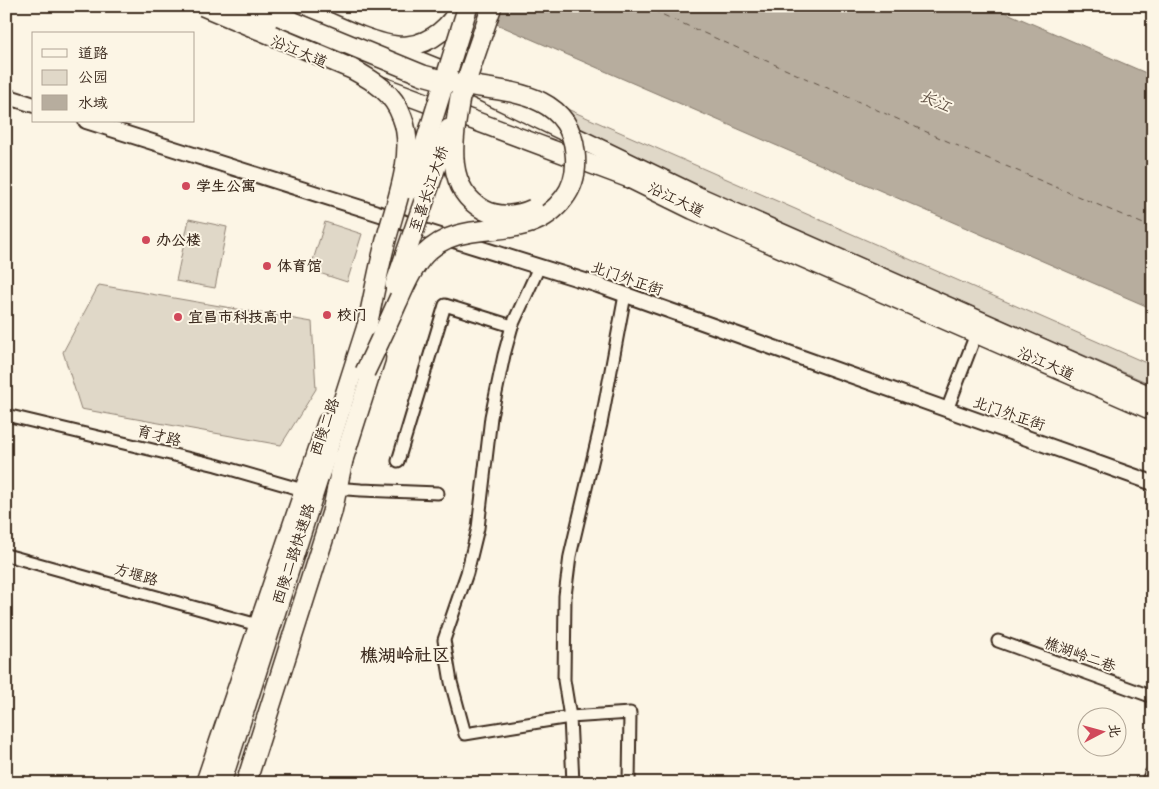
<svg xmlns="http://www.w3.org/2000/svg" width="1159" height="789" viewBox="0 0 1159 789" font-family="'Balsamiq Sans','LXGW WenKai TC',sans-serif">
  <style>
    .green { fill: #e0d8c8; stroke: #8e8173 }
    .water { fill: #b7ad9e; stroke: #85796b }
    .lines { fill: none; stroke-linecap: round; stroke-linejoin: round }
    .ferry { stroke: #605144; stroke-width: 1; stroke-dasharray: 6 5; stroke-linecap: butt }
    .minor-casing { stroke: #3b2a1e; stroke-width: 15 }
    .tertiary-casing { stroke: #3b2a1e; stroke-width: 18 }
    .secondary-casing { stroke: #3b2a1e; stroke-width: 19 }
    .primary-casing { stroke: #3b2a1e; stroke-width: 21 }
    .trunk-casing { stroke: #3b2a1e; stroke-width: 22 }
    .minor { stroke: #fcf5e5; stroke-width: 11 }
    .tertiary { stroke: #fcf5e5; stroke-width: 14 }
    .secondary { stroke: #fcf5e5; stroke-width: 15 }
    .primary { stroke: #fcf5e5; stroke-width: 18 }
    .trunk { stroke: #fcf5e5; stroke-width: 19 }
    .trunk-bridge-casing { stroke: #3b2a1e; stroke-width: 22; stroke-linecap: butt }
    .trunk-bridge { stroke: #fcf5e5; stroke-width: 19 }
    .poi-dot { fill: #d1495b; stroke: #fcf5e5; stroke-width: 2 }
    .labels { text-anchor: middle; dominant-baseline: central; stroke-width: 4; stroke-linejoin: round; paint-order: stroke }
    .street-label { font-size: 15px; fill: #3b2a1e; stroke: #fcf5e5 }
    .poi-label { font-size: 15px; font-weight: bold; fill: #3b2a1e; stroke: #fcf5e5; text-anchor: start }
    .water-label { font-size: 16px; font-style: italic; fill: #605144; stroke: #fcf5e5 }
    .quarter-label { font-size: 18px; font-weight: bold; fill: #3b2a1e; stroke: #fcf5e5 }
  </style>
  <rect width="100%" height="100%" fill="#fcf5e5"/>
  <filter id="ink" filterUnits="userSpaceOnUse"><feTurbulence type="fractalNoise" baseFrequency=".02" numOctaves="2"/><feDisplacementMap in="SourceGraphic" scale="10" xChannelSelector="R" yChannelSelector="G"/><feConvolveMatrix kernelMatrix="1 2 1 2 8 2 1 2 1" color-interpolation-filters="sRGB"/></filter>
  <g filter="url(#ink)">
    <!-- green -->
    <g class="green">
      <polygon points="565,108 1153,366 1153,385 581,138"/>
      <polygon points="189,219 227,227 215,288 176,281"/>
      <polygon points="325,222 362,234 347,282 310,270"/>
      <polygon points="99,285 312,322 316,389 281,445 81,409 63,352"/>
    </g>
    <!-- water -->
    <polygon class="water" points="455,6 991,6 1153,76 1153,309"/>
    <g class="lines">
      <!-- ferry -->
      <polyline class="ferry" points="643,6 956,145 1153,228"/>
      <defs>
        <g id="minor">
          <polyline points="539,267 512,326 504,355 491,417 478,528 467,573 444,640 451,682 465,734 570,717 564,680 565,596 570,556 601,424 625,295"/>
          <polyline points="947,410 976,334"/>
          <polyline points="6,415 216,465 303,490"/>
          <polyline points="398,461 445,305 512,326"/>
          <polyline points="333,488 361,490 438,493"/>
          <polyline points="6,555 258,625"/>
          <polyline points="998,641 1153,697"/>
          <polyline points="573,783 570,717 630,713 629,783"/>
        </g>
        <g id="tertiary">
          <polyline points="6,96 34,105"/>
          <polyline points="86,121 396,219 418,229 598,285 1153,483"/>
        </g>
        <polyline id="secondary" points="1149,783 1153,774"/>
        <g id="primary">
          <polyline points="280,6 307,17"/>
          <polyline points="382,46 442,70 466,84 700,197 1153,397"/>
          <polyline points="379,85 628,178 693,210 1153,411"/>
          <polyline points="339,474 376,358"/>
          <polyline points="205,783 327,422"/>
        </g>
        <g id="trunk">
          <path d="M293,6c27,12 87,44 115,40 24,-3 43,-20 53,-40"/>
          <polyline points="221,783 367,326"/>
          <polyline points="246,783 332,512 343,460"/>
        </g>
      </defs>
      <!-- minor casing -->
      <use href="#minor" class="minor-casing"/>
      <!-- tertiary casing -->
      <use href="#tertiary" class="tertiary-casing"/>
      <!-- secondary casing -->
      <use href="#secondary" class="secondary-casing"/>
      <!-- primary casing -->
      <use href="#primary" class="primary-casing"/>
      <!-- trunk casing -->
      <use href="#trunk" class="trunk-casing"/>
      <!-- minor -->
      <use href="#minor" class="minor"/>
      <!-- tertiary -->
      <use href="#tertiary" class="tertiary"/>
      <!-- secondary -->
      <use href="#secondary" class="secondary"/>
      <!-- primary -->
      <use href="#primary" class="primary"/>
      <!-- trunk -->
      <use href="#trunk" class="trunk"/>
      <defs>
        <g id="trunk-bridge">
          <path d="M203,6l149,63c22,12 41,23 50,48 15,37 -8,90 -17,127 -7,27 -12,55 -18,82"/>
          <polyline points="227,6 267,22"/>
          <path d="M255,6l168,69c14,4 29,8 44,10 44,7 102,9 108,67 2,16 -1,33 -11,46 -38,51 -98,14 -139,56 -13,14 -20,32 -28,49 -10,23 -21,46 -32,69"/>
          <polyline points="461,96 492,6"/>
          <path d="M460,97c-6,39 -18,90 24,113 15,8 34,6 49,-1"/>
          <polyline points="411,189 468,6"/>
          <polyline points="395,285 449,129"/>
        </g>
      </defs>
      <!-- trunk-bridge casing -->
      <use href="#trunk-bridge" class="trunk-bridge-casing"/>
      <!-- trunk-bridge -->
      <use href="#trunk-bridge" class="trunk-bridge"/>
    </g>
  </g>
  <!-- markers -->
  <g class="poi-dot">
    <circle cx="186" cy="186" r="5"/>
    <circle cx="146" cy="240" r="5"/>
    <circle cx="267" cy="266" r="5"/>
    <circle cx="327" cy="315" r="5"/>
    <circle cx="178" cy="317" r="5"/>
  </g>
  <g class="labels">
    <!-- street labels -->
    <g class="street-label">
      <text transform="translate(299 52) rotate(23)">沿江大道</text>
      <text transform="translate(429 189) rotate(-71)">至喜长江大桥</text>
      <text transform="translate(676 200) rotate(26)">沿江大道</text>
      <text transform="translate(627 279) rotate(19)">北门外正街</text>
      <text transform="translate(1046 364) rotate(24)">沿江大道</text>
      <text transform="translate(1009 414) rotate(19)">北门外正街</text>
      <text transform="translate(325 427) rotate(-71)">西陵二路</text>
      <text transform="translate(159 436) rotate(14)">育才路</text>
      <text transform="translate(294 554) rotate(-72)">西陵二路快速路</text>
      <text transform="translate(136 575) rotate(16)">方堰路</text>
      <text transform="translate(1080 655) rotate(20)">樵湖岭二巷</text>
    </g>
    <!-- poi labels -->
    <g class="poi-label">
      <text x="196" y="186">学生公寓</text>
      <text x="156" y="240">办公楼</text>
      <text x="277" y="266">体育馆</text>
      <text x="337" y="315">校门</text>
      <text x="188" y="317">宜昌市科技高中</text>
    </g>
    <!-- water labels -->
    <g class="water-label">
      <text transform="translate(935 102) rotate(24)">长江</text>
    </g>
    <!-- quarter labels -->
    <g class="quarter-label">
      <text x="405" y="655">樵湖岭社区</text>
    </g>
  </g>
  <!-- margin -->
  <rect width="1159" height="789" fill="none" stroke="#fcf5e5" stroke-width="25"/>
  <rect x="12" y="12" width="1134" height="764" fill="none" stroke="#3b2a1e" stroke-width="2" filter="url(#ink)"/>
  <!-- legend -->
  <rect x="32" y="32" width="162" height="90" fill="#fcf5e5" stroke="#afa495"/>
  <rect x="42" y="49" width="25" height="8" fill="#fcf5e5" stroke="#afa495"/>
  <text x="78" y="58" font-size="15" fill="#3b2a1e">道路</text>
  <rect x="42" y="70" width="25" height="15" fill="#e0d8c8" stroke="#afa495"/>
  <text x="78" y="82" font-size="15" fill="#3b2a1e">公园</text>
  <rect x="42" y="95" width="25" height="15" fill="#b7ad9e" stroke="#afa495"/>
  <text x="78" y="108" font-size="15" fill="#3b2a1e">水域</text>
  <!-- north arrow -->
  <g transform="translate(1102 732) rotate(84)"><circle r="24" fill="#fcf5e5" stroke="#afa495"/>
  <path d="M0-4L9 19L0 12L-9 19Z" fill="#d1495b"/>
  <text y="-8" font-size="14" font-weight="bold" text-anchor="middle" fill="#3b2a1e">北</text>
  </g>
</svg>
